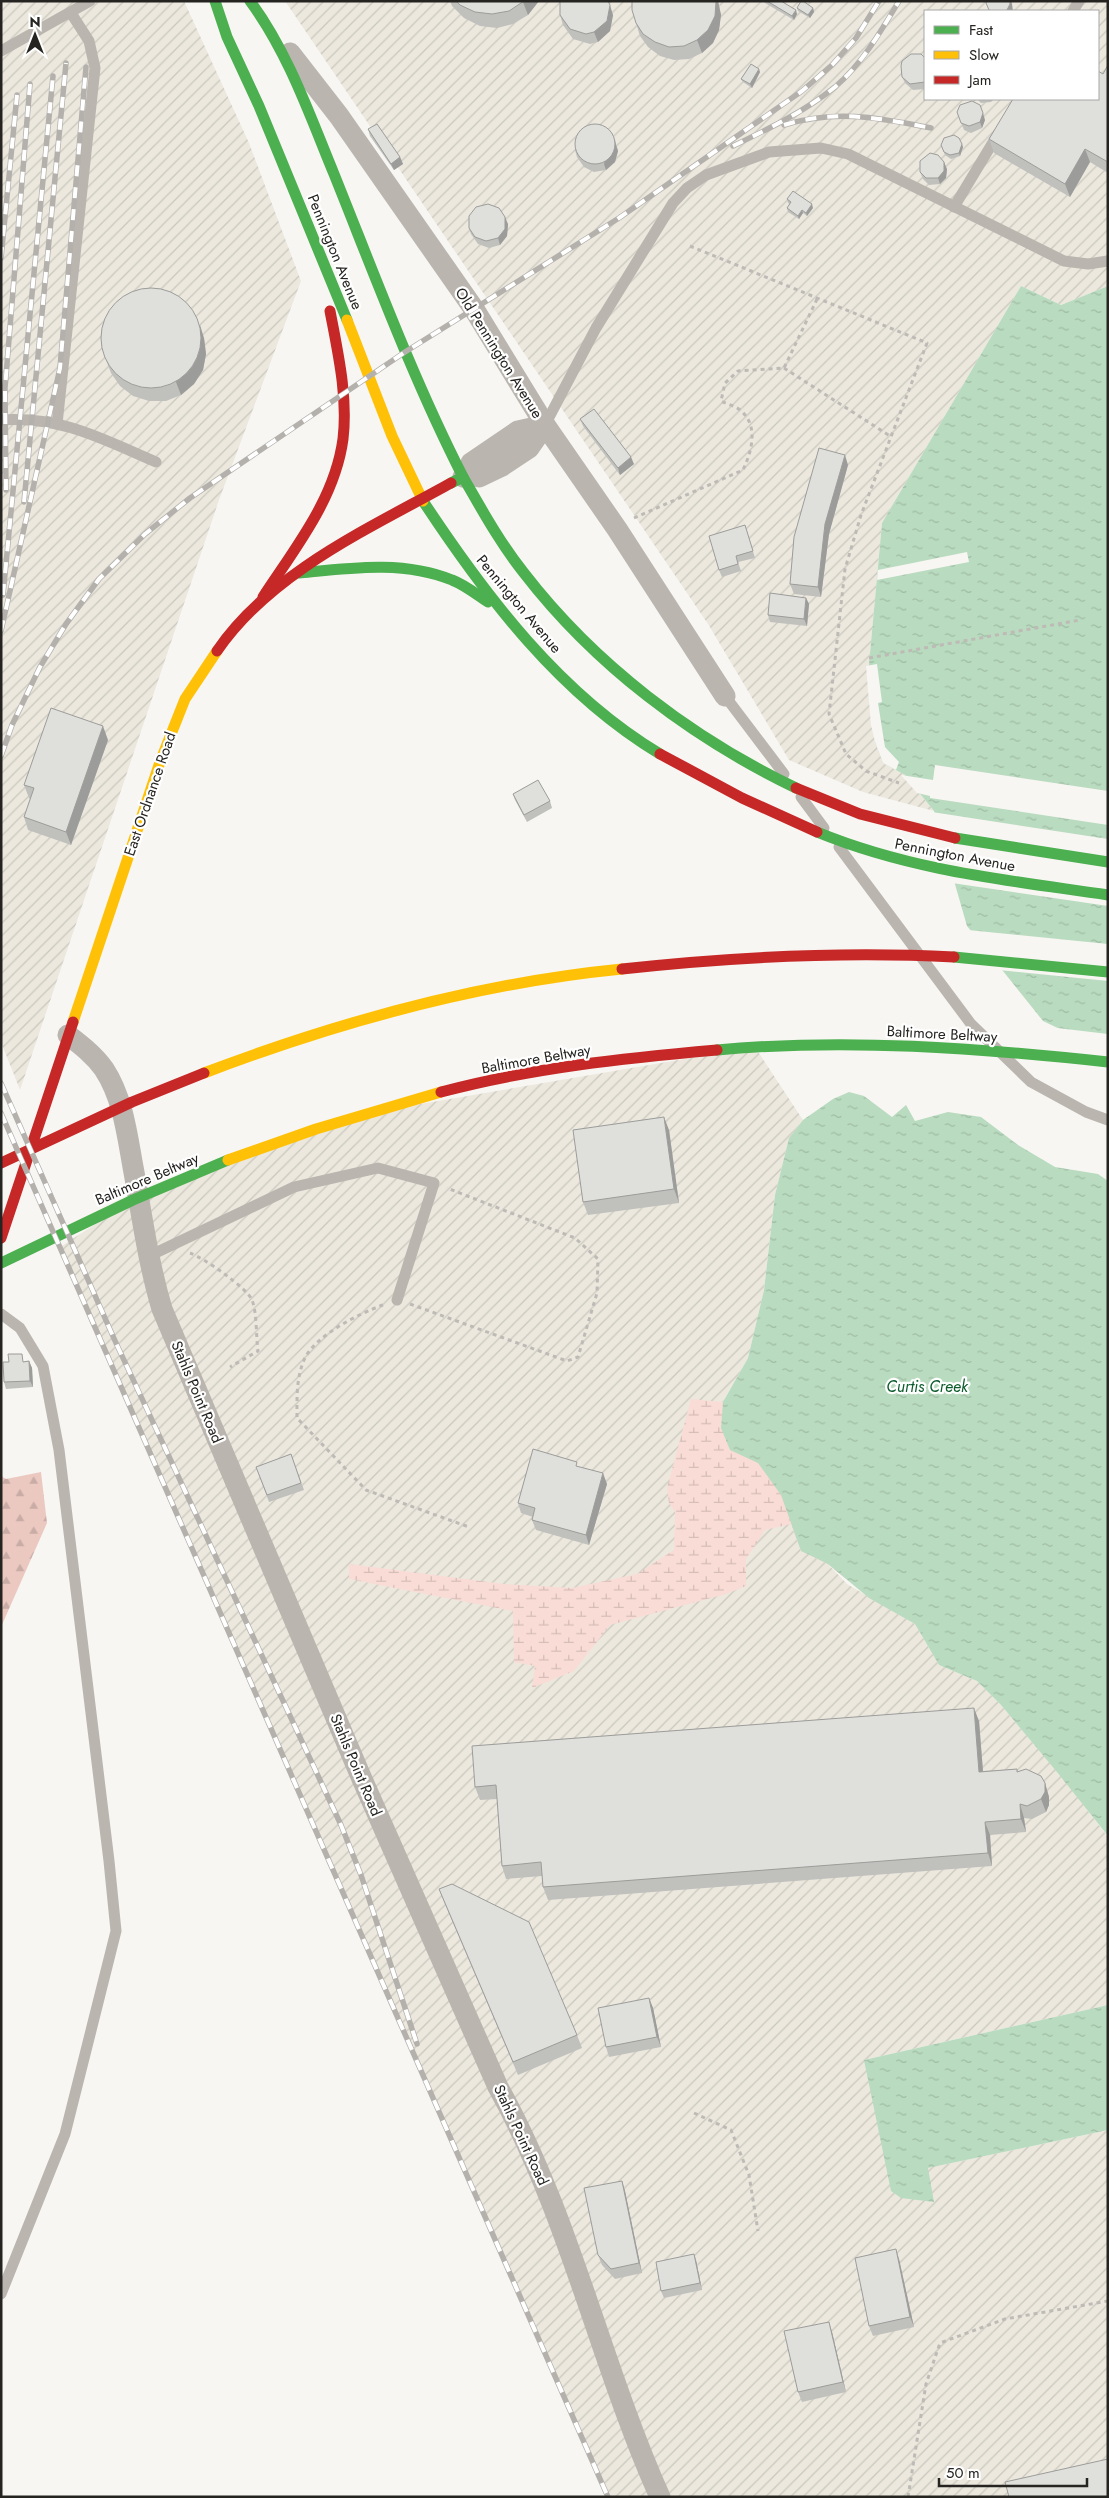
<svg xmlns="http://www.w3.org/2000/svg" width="1109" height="2498" viewBox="0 0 1109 2498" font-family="Jost,sans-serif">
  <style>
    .industrial { fill: url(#industrial-furrows); fill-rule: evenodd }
    .forest { fill: url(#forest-firs) }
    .wetland { fill: url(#wetland-marsh) }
    .water { fill: url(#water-ripples) }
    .pier { fill: #f7f6f2 }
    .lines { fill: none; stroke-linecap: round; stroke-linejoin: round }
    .path { stroke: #bebab6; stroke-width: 3; stroke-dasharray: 4 4; stroke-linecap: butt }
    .lane { stroke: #bab5af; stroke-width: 11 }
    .street { stroke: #bab5af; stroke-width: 21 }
    .fast { stroke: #4caf50; stroke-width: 11 }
    .slow { stroke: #ffc107; stroke-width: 11 }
    .jam { stroke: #c62828; stroke-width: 11 }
    .rail-casing { stroke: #b4b1ad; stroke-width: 5.5 }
    .rail { stroke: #fff; stroke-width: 4; stroke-dasharray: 11; stroke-linecap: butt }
    .wall { fill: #c0c0bd }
    .shaded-wall { fill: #9c9c9a }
    .building { fill: #dfdfdc; stroke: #9c9c9a }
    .labels { text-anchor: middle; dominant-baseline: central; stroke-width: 4.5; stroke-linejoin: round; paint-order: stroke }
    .street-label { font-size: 15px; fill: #252421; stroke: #fff }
    .water-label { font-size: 16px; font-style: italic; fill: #0b5b2b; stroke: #fff }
  </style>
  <defs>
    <pattern id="industrial-furrows" width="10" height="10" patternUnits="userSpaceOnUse" patternTransform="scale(1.25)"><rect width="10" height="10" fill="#ece8de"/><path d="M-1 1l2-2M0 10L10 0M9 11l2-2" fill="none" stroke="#cac7be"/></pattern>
    <pattern id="forest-firs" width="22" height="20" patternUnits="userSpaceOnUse" patternTransform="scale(1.25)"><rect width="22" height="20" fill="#ebc9c1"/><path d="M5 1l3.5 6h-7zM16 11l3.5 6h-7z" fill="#c9aca6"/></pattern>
    <pattern id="wetland-marsh" width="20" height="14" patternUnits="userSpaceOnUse" patternTransform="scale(1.25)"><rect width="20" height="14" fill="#f9dcd5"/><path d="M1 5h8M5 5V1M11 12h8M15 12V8" fill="none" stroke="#d5bdb7"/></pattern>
    <pattern id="water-ripples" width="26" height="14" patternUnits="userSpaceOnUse" patternTransform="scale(1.25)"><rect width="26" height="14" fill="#b9dbbf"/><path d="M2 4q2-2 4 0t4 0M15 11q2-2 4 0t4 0" fill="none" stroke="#9fbca4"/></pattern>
  </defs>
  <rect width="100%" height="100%" fill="#f7f6f2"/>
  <!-- industrial -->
  <g class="industrial">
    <polygon points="1,1 184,1 249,143 301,281 219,500 20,1090 1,1042"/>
    <path d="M285,1h823v285l-47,19 -40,-19 -139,237 -13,141 14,99 22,12 29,36 -71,-19 -74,-32 -81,-136zM925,11h173v88h-173z"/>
    <polygon points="755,1047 803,1120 789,1138 775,1195 764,1290 748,1358 723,1402 781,1495 801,1551 828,1564 847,1584 915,1624 939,1665 977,1681 1001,1705 1063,1778 1108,1837 1108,2005 864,2060 928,2168 1108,2130 1108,2497 608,2497 60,1247 139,1196 362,1114"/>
  </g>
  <!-- forest -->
  <polygon class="forest" points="41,1472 47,1523 1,1627 1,1476 6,1479"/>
  <!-- wetland -->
  <polygon class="wetland" points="691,1399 723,1402 721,1428 800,1414 846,1579 828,1564 801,1551 791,1524 765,1530 746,1559 746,1586 726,1594 610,1625 574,1671 532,1688 535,1666 514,1662 513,1611 349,1579 349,1564 504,1584 572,1588 637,1574 674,1550 675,1512 669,1503 667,1488"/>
  <!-- water -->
  <g class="water">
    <polygon points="1021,286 1061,305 1108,286 1108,1052 1043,1021 967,926 934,811 905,775 883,763 875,742 869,664 882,523"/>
    <polygon points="849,1092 864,1096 892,1117 906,1105 915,1121 948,1112 981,1117 1018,1145 1055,1167 1098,1174 1108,1181 1108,1836 1057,1772 1001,1705 977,1681 939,1665 915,1624 869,1598 828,1564 801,1551 781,1495 758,1463 730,1450 721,1428 723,1402 748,1358 764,1290 775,1195 789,1138 803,1120 833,1099"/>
    <polygon points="1108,2005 1108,2130 928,2168 934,2202 901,2198 891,2191 864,2060"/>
  </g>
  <!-- pier -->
  <g class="pier">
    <polygon points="967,552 969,562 877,580 878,570"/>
    <polygon points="877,664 882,702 878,703 885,747 899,762 896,770 883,763 875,742 871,725 866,666"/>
    <polygon points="935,765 1108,791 1108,825 930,798 930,796 917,793 901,775 933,780"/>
    <polygon points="932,812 1108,839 1108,906 952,883"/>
    <polygon points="968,930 1108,944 1108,981 999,970"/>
    <polygon points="1049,1027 1108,1034 1108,1055"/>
  </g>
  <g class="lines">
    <!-- path -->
    <g class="path">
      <polyline points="690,246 927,343 861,515 845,569 829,714 846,754 866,771 899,783"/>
      <polyline points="784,368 890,436"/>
      <path d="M634,518l109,-48c9,-19 16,-45 -3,-60 -5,-4 -13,-6 -19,-9l4,-18 13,-12 46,-3 34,-71"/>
      <polyline points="869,658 1080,620"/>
      <path d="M190,1253c14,5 57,35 62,47 5,12 4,37 6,51l-28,16"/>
      <polyline points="410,1304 567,1361 578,1357 597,1293 598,1259 575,1238 447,1188"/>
      <path d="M383,1305c-23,8 -69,31 -79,55 -8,19 -7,39 -7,58l69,72 103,37"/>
      <polyline points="694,2113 731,2130 749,2175 758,2231"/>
      <polyline points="908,2497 926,2384 940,2343 1005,2319 1108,2301"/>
    </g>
    <!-- lane -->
    <g class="lane">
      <polyline points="1073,11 1079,1"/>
      <polyline points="1,51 90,1"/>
      <polyline points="954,207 998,134"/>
      <path d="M1,420c61,-4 101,19 155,42"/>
      <polyline points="57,424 95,68 89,41 71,13"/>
      <polyline points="545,425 596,328 673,203 687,188 706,175 769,152 821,148 848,154 1064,261 1088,264 1108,261"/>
      <polyline points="725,696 784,774"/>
      <polyline points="801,797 824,828"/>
      <polyline points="839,847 971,1024 1031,1082 1086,1112 1108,1120"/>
      <polyline points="149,1256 294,1187 378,1168 434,1183 397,1300"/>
      <polyline points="1,1314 20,1328 43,1366 59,1450 109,1861 116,1931 65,2134 1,2294"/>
    </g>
    <!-- street -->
    <g class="street">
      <polyline points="290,53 339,116 474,309 545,425 617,529 725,696"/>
      <polyline points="469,474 471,463 518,431 545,425"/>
      <polyline points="463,477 469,474 479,477 502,466 529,448 545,425"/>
      <path d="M68,1035c13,10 26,20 36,34 19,29 23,65 29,98 9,48 15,95 29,142l200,470 136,308c72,129 102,276 162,410"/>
    </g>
    <!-- fast -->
    <g class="fast">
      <polyline points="215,1 227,37 259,106 347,320"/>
      <path d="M250,1c38,51 60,115 84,173 41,102 79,205 129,303"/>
      <path d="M451,483l12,-6c19,33 37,66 61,96 71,92 168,165 272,215"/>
      <path d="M423,501c64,97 137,193 237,253"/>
      <path d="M299,573c50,-5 105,-13 153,7 13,5 24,14 36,22"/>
      <path d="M817,832c95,39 190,48 291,63"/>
      <polyline points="955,838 1108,862"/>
      <polyline points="954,957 1108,972"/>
      <path d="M717,1050c130,-12 261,-2 391,12"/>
      <polyline points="1,1263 133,1200 228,1160"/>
    </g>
    <!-- slow -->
    <g class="slow">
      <polyline points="347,320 392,436 423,501"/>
      <polyline points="73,1022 160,762 185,699 217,651"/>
      <path d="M204,1073c134,-51 275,-90 418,-104"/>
      <polyline points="228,1160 316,1129 441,1092"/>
    </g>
    <!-- jam -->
    <g class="jam">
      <path d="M263,597c32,-49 72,-98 80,-158 5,-42 -5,-86 -13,-128"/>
      <path d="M217,651c54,-79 153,-123 234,-168"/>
      <polyline points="660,754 742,798 817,832"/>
      <polyline points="796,788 860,814 955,838"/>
      <path d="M622,969c110,-12 221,-18 332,-12"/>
      <path d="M441,1092c90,-24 184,-34 276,-42"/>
      <polyline points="1,1163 132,1102 204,1073"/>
      <polyline points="1,1238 73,1022"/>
    </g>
    <defs>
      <g id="rail">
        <path d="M784,125c53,-16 95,-7 147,3"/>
        <path d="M733,146c35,-17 71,-34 102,-59 27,-23 46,-56 64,-86"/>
        <polyline points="1,258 17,95"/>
        <polyline points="6,490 5,388 30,84"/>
        <polyline points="24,502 66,63"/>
        <polyline points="3,595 53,76"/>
        <polyline points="1,631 60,368 86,67"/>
        <polyline points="1,756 12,725 40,667 66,624 99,579 145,534 190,498 405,352 619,218 802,91 832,65 856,38 879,1"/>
        <polyline points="1,1083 116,1343 341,1825 361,1875 417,2044"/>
        <polyline points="1,1113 608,2497"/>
      </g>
    </defs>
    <!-- rail casing -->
    <use href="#rail" class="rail-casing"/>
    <!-- rail -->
    <use href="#rail" class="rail"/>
  </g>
  <!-- wall -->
  <g class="wall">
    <polygon points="450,1 539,1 528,15 513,24 497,28 480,26 464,18 452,6"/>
    <polygon points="632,1 718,1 721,15 719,30 713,43 702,53 689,59 674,60 660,56 648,47 640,36 636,23"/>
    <polygon points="764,1 781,1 797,14 794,20 765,3"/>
    <polygon points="797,8 813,8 814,12 810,18 798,11"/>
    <polygon points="560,15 613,15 610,31 598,42 590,44 573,39 563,25"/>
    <polygon points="925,58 925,89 913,90 905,83 902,77"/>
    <polygon points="1108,65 1108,173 1090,162 1070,197 994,153 989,139 1103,74"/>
    <polygon points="760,72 752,88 743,82 741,79"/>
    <polygon points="977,99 994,99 991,102 981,103"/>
    <polygon points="957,112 985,120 982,128 971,133 964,130"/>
    <polygon points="368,129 400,157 403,164 394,170 370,136"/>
    <polygon points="615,140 618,151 615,162 606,170 594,172 584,167 577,157 575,150"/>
    <polygon points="941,145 963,147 960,156 951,159 945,155"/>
    <polygon points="947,169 946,178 940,184 929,185 923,179 920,172"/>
    <polygon points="787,199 813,208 807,216 803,213 799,219 788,212 787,208 790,204 788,203"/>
    <polygon points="508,224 507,236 500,245 489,248 478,244 471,234 469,228"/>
    <polygon points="204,338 206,354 203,370 194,384 181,395 166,401 149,401 133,396 120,386 111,373 106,360"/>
    <polygon points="580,419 634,464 620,475 583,426"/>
    <polygon points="848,465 829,534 821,597 794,594 790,584"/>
    <polygon points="745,525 755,558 738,562 741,571 722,577 719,570"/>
    <polygon points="806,598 809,604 807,626 770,622 768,615"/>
    <polygon points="108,740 71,845 28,830 24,817 30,799 29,798 24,785"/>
    <polygon points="513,794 550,801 552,808 527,822 515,800"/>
    <polygon points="669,1130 679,1203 588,1215 583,1202"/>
    <polygon points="25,1361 29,1361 32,1368 33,1387 6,1389 4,1382"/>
    <polygon points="291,1454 304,1490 269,1502 256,1467"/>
    <polygon points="579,1467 607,1484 589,1545 536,1530 532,1520 533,1517 521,1513 518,1503"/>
    <polygon points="979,1721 983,1771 1017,1769 1018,1772 1045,1783 1049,1797 1049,1805 1046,1812 1032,1819 1024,1818 1026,1832 990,1835 992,1866 548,1900 543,1887 542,1876 506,1879 502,1866 497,1799 480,1800 475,1787"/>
    <polygon points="439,1889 577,2035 582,2048 518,2075 444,1902"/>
    <polygon points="649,1998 653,2008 661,2047 609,2057 606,2047"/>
    <polygon points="622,2181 625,2191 642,2273 615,2279 602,2265 598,2255"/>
    <polygon points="899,2259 914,2327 873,2336 869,2326"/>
    <polygon points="696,2260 702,2290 664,2298 661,2291"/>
    <polygon points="832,2332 846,2392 802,2402 798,2392"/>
  </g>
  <!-- shaded-wall -->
  <g class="shaded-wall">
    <polygon points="524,1 539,1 528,15 523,2"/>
    <polygon points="716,1 718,1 721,15 719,30 713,43 702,53 697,40"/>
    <polygon points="1010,1 1011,1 1012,4 1013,11 1005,11"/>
    <polygon points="610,5 613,15 610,31 598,42 594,32"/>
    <polygon points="813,8 814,12 810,18 808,15"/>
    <polygon points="796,10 797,14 794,20 792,16"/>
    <polygon points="759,69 760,72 752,88 750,84"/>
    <polygon points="983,113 985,120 982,128 980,122"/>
    <polygon points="612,133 618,151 615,162 606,170 604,164"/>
    <polygon points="962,144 963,147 960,156 959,153"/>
    <polygon points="1085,149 1090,162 1070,197 1065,184"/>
    <polygon points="400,157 403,164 394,170 391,164"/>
    <polygon points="944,162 947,169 946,178 940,184 938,178"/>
    <polygon points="812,204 813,208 807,216 806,213"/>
    <polygon points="802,210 803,213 799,219 798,216"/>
    <polygon points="505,217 508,224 507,236 500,245 498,238"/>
    <polygon points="200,325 204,338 206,354 203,370 194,384 181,395 176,382"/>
    <polygon points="845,455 848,465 829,534 821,597 818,587 825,524"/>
    <polygon points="631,457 634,464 620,475 618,468"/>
    <polygon points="806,598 809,604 807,626 804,619"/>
    <polygon points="103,726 108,740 71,845 66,832"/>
    <polygon points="664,1117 669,1130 679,1203 674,1189"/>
    <polygon points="29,1361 32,1368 33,1387 30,1381"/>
    <polygon points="603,1473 607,1484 589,1545 586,1535"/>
    <polygon points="974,1708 979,1721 984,1785 979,1772"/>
    <polygon points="1045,1783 1049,1797 1049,1805 1046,1812 1041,1799"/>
    <polygon points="1020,1804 1024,1818 1026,1832 1021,1819"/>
    <polygon points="985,1822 990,1835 992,1866 988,1853"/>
    <polygon points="649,1998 653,2008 661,2047 657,2037"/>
    <polygon points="622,2181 625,2191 642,2273 639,2263"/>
    <polygon points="896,2249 899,2259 914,2327 910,2317"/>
    <polygon points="694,2254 696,2260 702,2290 700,2283"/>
    <polygon points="829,2322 832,2332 846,2392 843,2382"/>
  </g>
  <!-- building -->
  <g class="building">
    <polygon points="456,1 524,1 509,11 492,14 475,12 460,5"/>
    <polygon points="560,1 608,1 610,5 607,21 594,32 586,34 570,29 560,15"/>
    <polygon points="632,1 716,1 716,2 715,16 708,30 697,40 684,46 669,47 655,42 643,34 636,23 632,10"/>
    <polygon points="767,1 781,1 796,10 792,16"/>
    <polygon points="801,1 803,1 813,8 808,15 797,8"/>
    <polygon points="987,1 1010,1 1010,4 1007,10 1005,11 991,11 989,10 986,3"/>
    <polygon points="911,54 921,54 925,58 925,82 910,84 902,77 901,66 902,61"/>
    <polygon points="751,64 759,69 750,84 741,79"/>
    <polygon points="1108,65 1108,162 1085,149 1065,184 989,139 1013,99 1098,99 1098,71 1103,74"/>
    <polygon points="972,101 980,105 983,113 980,122 969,126 961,123 957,112 960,105"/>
    <circle cx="595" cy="144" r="20"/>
    <polygon points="377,124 400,157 391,164 368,129"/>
    <polygon points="954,135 959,138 962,144 959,153 950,155 944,152 941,145 944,138"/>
    <polygon points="930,153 938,155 944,162 944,171 938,178 926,178 920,172 920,161"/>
    <polygon points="793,191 812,204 806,213 802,210 798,216 787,208 791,202 787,199"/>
    <polygon points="488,204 499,208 505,217 505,229 498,238 486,241 475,237 469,228 469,216 476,207"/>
    <circle cx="151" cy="338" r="50"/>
    <polygon points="594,409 631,457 618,468 580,419"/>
    <polygon points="819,448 845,455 825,524 818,587 790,584 794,537"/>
    <polygon points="745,525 753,551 736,556 738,564 719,570 709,536"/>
    <polygon points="770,593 806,598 804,619 768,615"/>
    <polygon points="51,708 103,726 66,832 24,817 34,788 24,785"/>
    <polygon points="538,780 550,801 524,815 513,794"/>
    <polygon points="664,1117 674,1189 583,1202 573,1130"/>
    <polygon points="8,1354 22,1354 23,1362 29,1361 30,1381 4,1382 3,1362 9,1362"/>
    <polygon points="533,1449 577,1462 576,1466 603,1473 586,1535 532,1520 535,1508 518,1503"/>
    <polygon points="291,1454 301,1483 267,1495 256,1467"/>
    <polygon points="974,1708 979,1772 1017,1769 1017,1772 1026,1769 1041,1776 1045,1783 1045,1792 1041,1799 1027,1806 1020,1804 1021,1819 985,1822 988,1853 543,1887 541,1862 502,1866 496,1785 475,1787 472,1746"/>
    <polygon points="452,1884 529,1922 577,2035 513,2062 439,1889"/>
    <polygon points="649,1998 657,2037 606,2047 598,2008"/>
    <polygon points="622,2181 639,2263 611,2269 598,2255 584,2188"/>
    <polygon points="896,2249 910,2317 869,2326 855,2258"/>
    <polygon points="694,2254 700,2283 661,2291 656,2262"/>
    <polygon points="829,2322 843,2382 798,2392 784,2331"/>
    <polygon points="1108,2459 1108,2497 1009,2497 1005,2482"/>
  </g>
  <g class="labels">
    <!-- street labels -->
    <g class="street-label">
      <text transform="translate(335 252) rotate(68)">Pennington Avenue</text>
      <text transform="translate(499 353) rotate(58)">Old Pennington Avenue</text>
      <text transform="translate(519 604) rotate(50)">Pennington Avenue</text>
      <text transform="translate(150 794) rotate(-71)">East Ordnance Road</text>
      <text transform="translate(955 855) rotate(11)">Pennington Avenue</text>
      <text transform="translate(942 1034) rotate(3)">Baltimore Beltway</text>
      <text transform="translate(536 1059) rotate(-10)">Baltimore Beltway</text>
      <text transform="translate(147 1179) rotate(-23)">Baltimore Beltway</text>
      <text transform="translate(197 1392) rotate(67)">Stahls Point Road</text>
      <text transform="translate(356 1765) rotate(67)">Stahls Point Road</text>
      <text transform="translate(521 2135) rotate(65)">Stahls Point Road</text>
    </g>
    <!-- water labels -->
    <g class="water-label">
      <text x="927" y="1386">Curtis Creek</text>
    </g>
  </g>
  <!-- border -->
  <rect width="1109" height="2498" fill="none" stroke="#252421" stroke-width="5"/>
  <!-- legend -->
  <rect x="924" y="10" width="175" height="90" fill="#ffffff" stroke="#a8a7a6"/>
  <rect x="934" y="26" width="25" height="8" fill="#4caf50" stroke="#a8a7a6"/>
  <text x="969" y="35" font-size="15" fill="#252421">Fast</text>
  <rect x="934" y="51" width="25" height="8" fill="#ffc107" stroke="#a8a7a6"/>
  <text x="969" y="60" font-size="15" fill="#252421">Slow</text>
  <rect x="934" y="76" width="25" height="8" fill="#c62828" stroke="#a8a7a6"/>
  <text x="969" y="85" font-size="15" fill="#252421">Jam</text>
  <!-- north arrow -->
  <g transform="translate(35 35)" stroke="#ffffff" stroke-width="4" paint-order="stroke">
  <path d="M0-4L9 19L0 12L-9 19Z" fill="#252421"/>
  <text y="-8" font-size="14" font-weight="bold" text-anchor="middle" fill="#252421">N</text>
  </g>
  <!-- scale -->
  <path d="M939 2478v8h148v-8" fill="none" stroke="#252421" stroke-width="2.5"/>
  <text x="946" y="2478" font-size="15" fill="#252421" stroke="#ffffff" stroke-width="4" paint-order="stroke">50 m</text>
</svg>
